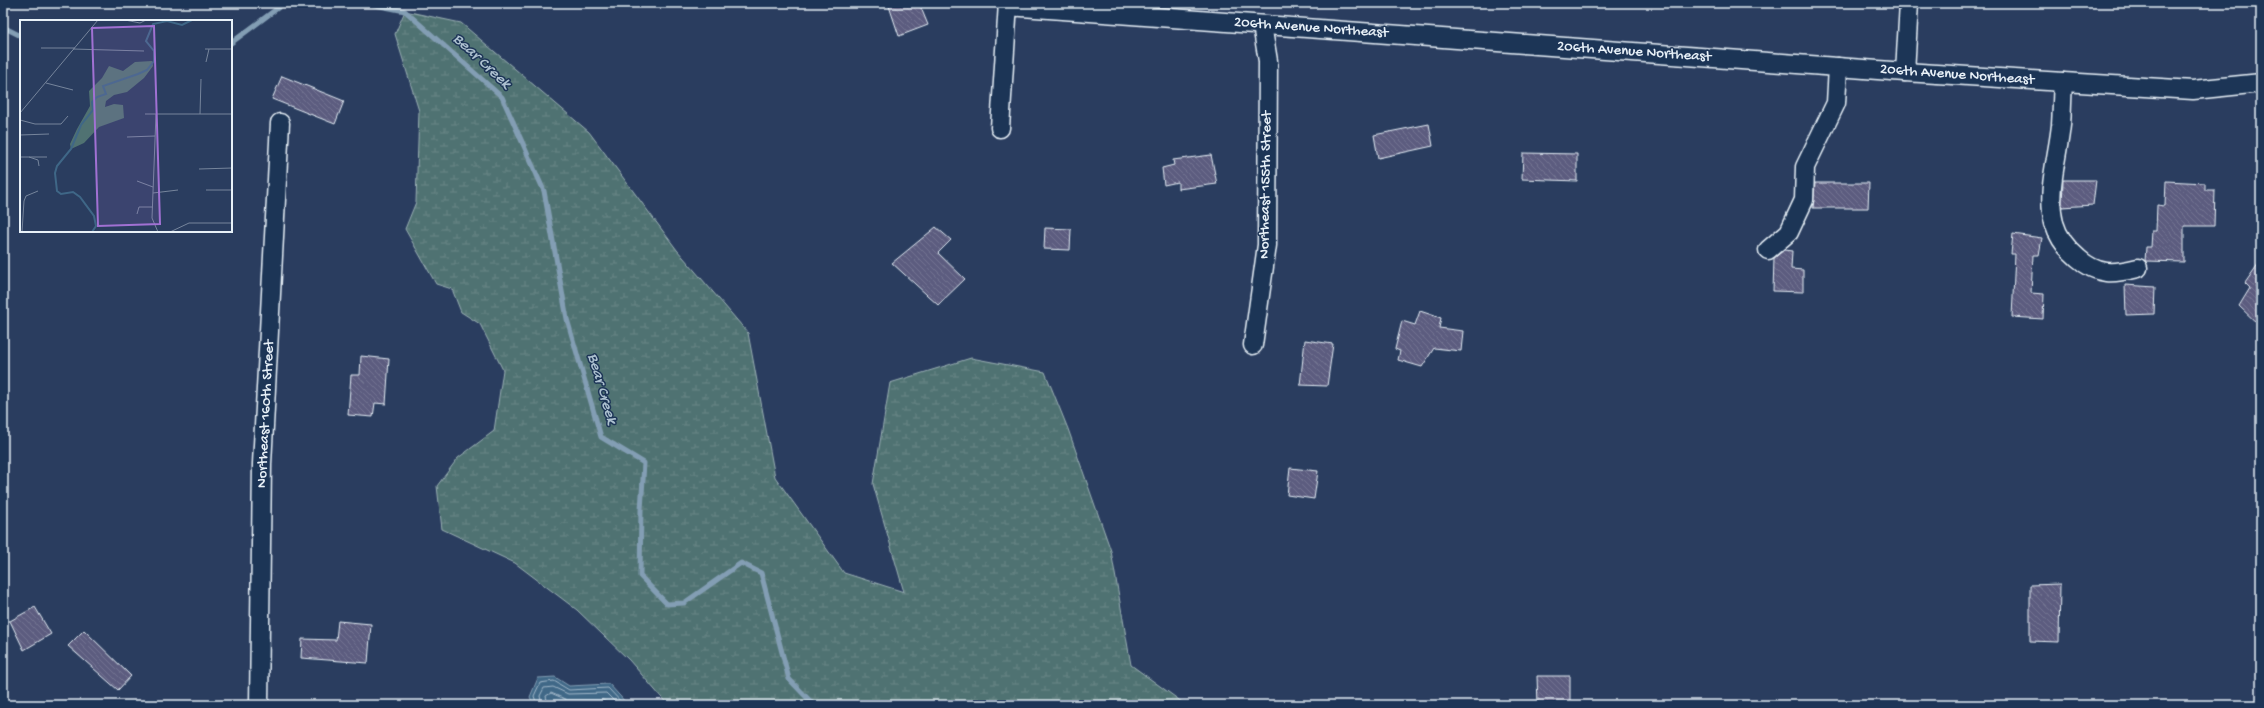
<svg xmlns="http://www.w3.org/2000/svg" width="2264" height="708" viewBox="0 0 2264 708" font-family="'Gochi Hand',sans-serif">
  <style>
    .wetland { fill: url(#wetland-marsh); stroke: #9cb2b5 }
    .water { fill: #3f6787; stroke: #839eb4 }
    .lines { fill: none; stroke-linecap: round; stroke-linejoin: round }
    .shore { stroke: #a4bacb; stroke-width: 1 }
    .stream { stroke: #839eb4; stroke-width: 5 }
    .building { fill: url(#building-back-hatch); stroke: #e8f1f8 }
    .minor-casing { stroke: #e8f1f8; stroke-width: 21 }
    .minor { stroke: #1d3557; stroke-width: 18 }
    .labels { text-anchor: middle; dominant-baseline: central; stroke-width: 3; stroke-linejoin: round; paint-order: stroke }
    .street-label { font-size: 15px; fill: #e8f1f8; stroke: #1d3557 }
    .water-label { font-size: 16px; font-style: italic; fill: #adc1d0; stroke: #1d3557 }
    .inset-river { fill: none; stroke: #3f6787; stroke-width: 2 }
    .inset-road { fill: none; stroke: #76859c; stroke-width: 1 }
    .view { fill: #a171d3; fill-opacity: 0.15; stroke: #a171d3; stroke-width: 2 }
    .inset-edge { fill: none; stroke: #e8f1f8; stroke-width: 2 }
  </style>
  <defs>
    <pattern id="wetland-marsh" width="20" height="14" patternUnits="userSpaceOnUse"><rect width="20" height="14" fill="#507272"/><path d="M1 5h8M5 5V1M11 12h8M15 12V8" fill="none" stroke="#698787"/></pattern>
    <pattern id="building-back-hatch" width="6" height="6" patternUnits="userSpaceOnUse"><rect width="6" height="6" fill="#5c5c7f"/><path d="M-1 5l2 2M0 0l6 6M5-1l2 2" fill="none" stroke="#737492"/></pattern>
  </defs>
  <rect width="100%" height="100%" fill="#2a3d5f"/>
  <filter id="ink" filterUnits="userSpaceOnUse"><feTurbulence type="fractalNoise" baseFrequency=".025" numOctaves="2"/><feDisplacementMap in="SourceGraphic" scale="8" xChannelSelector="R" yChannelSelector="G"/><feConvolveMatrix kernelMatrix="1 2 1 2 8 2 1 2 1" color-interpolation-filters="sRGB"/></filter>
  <g filter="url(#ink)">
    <!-- wetland -->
    <polygon class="wetland" points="405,11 461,23 589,132 677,250 748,333 775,477 844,573 904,592 873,484 890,383 971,358 1045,372 1068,429 1111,551 1131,665 1186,705 668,705 629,660 577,610 515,563 442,529 437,486 458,458 494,431 503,370 480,324 461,312 452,289 436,284 405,229 416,202 419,111 395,34"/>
    <!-- water -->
    <polygon class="water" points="555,677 569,686 609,684 628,705 534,705 530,697 538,678"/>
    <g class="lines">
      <!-- shore -->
      <g class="shore">
        <polyline points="537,705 534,696 540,683 554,681 569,690 608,688 624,705"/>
        <polyline points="542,705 540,696 544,688 553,687 568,694 606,693 618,705"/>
        <polyline points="548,705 546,696 551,693 567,700 603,700 610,705"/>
      </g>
      <!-- stream -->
      <g class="stream">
        <polyline points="365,3 405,11 502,97 544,191 567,319 601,437 644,463 641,510 640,576 667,604 684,603 741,563 761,573 789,679 814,705"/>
        <polyline points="3,27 21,36"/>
        <polyline points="231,43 283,4 287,3"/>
      </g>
    </g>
    <!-- building -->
    <g class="building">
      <polygon points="888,3 919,3 928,25 899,36"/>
      <polygon points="282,76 344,101 335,124 272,99"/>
      <polygon points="1429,124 1433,146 1378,158 1374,135"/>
      <polygon points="1523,153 1577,154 1577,181 1522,179"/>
      <polygon points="1211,155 1217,184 1178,189 1178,182 1164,185 1162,168 1174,165 1173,160"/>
      <polygon points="2063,180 2096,180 2093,205 2062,207"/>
      <polygon points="2166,181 2205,183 2205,190 2215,190 2214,226 2184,226 2184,262 2145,261 2146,247 2151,247 2152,231 2156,231 2157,205 2165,206"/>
      <polygon points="1815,183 1869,183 1868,208 1813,208"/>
      <polygon points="936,227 951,240 938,253 965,279 938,305 892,263"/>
      <polygon points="1045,228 1071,229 1070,250 1044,249"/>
      <polygon points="2013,234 2042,238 2039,255 2033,255 2031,293 2044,294 2043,319 2012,317 2015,254 2011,254"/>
      <polygon points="1784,250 1792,251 1791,269 1803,270 1803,292 1773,291 1774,258"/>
      <polygon points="2261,260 2261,327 2239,306 2250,288 2245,283"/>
      <polygon points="2125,285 2155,287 2154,314 2126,315"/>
      <polygon points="1420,311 1441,318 1439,328 1463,331 1461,351 1434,348 1422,367 1398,360 1400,351 1395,349 1402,321 1415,325"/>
      <polygon points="1305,340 1333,344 1327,386 1300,385"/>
      <polygon points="361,356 389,359 386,404 375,403 373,417 348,415 351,375 360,375"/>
      <polygon points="1290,468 1318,471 1314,499 1287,495"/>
      <polygon points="2060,584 2059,642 2030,641 2030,585"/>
      <polygon points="35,607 51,634 24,650 10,621"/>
      <polygon points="338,621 371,624 368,663 301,658 302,639 336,640"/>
      <polygon points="84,630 131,676 118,690 68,646"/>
      <polygon points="1537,676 1570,676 1570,705 1538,705"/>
    </g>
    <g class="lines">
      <defs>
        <g id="minor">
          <polyline points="1007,6 1905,72 2096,84 2193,90 2261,83"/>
          <polyline points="1905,72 1909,3"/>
          <path d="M2063,82c-1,14 -1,29 -2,43 -3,31 -15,67 -7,98 4,14 13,26 24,35 20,18 35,16 60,10"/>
          <polyline points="1000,128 1008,3"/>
          <polyline points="1768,250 1789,232 1804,200 1805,167 1836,103 1838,67"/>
          <polyline points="1253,345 1267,245 1268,61 1262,25"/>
          <polyline points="259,705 262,464 280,123"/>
        </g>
      </defs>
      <!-- minor casing -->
      <use href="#minor" class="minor-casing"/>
      <!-- minor -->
      <use href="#minor" class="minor"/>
    </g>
  </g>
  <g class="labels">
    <!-- street labels -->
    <g class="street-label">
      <text transform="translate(1311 28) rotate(4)">206th Avenue Northeast</text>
      <text transform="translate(1634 52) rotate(4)">206th Avenue Northeast</text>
      <text transform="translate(1957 75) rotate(4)">206th Avenue Northeast</text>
      <text transform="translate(1266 185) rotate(-89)">Northeast 155th Street</text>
      <text transform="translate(266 414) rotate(-87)">Northeast 160th Street</text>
    </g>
    <!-- water labels -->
    <g class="water-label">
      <text transform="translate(481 62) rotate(43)">Bear Creek</text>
      <text transform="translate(601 389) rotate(74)">Bear Creek</text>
    </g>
  </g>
  <!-- overview -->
  <g transform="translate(20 20)">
    <rect width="212" height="212" fill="#2a3d5f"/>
    <path d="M132,41l1,5 -9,12 -17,14 -13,3 -8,6 -1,6 9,-3 9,1 1,13 -25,9 -15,16 -13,6 -1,-5 7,-15 13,-23 -1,-15 13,-13 7,-12 14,5 12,-9z" fill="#507272"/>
    <path class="inset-river" d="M72,212l4,-6 -2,-10 -14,-19 -7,-5 -12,2 -4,-3 -2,-18 2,-7 14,-17 10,-24 12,-15 -1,-8 5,-5 9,-3 -3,-8 35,-12 9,-4 7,-9v-10l-8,-10 7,-17 14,-3 15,4 10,-5"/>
    <path class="inset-road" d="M105,0l15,3 6,-3M21,28h34M53,29l71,2M185,29h27M186,42l3,-13M26,63l27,7M0,93l78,-93M125,94h87M136,94l-4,104 6,14M180,94l1,-35M0,100l15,4h26l7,-8M0,115l29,-1M107,117l28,-1M0,137h27M9,137l9,3 1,6M179,149l33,-1M117,161l16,6M186,170h26M133,173l25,-3M117,194l2,-7h14M2,212l2,-31 2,-5 12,-5M150,212l19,-9h43"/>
    <path class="view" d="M134,6l6,198 -62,2 -6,-198z"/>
    <rect width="212" height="212" class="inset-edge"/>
  </g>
  <!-- margin -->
  <rect width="2264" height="708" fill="none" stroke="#1d3557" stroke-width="16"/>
  <rect x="8" y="8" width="2248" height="692" fill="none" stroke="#e8f1f8" stroke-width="1.5" filter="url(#ink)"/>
</svg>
